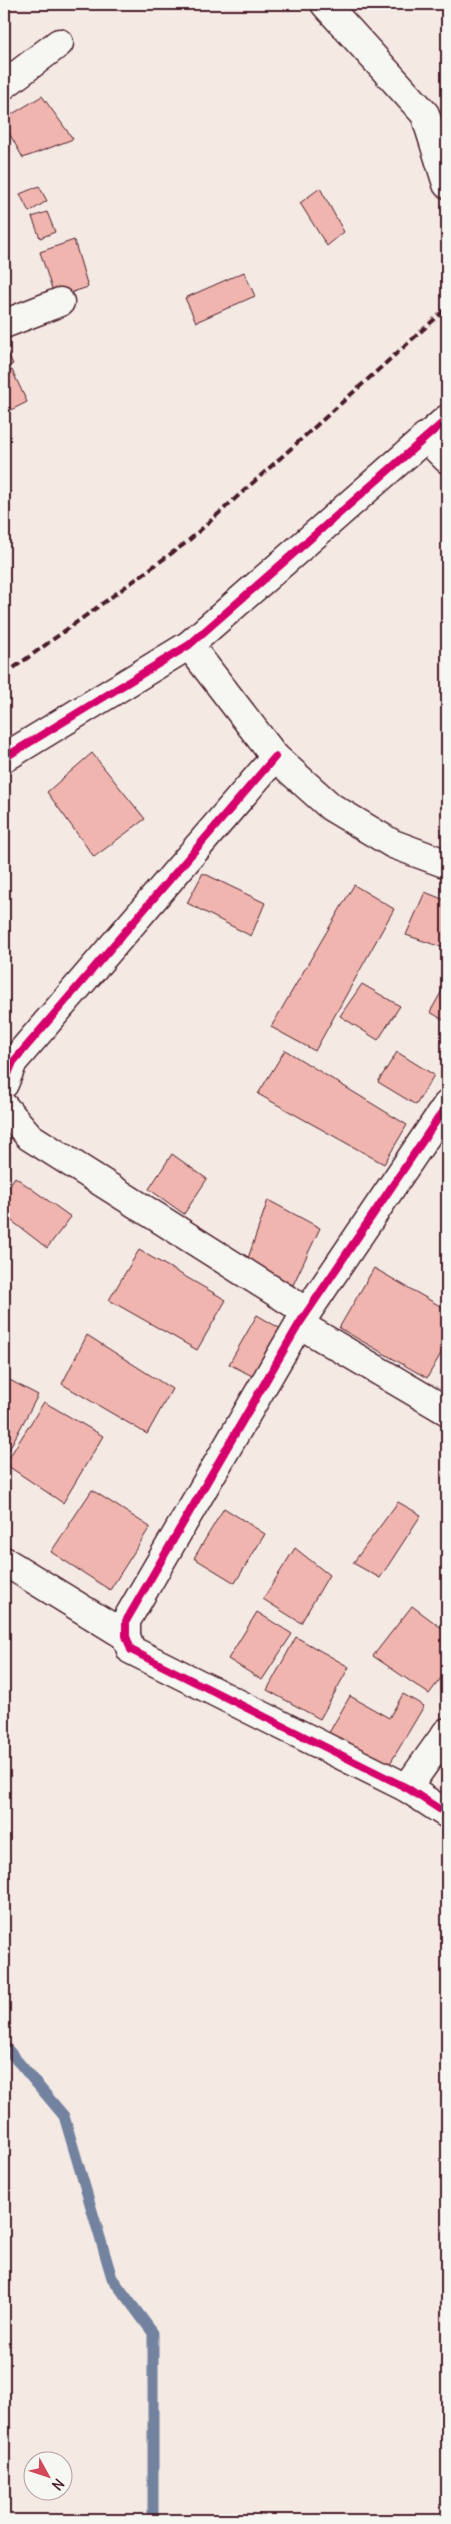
<svg xmlns="http://www.w3.org/2000/svg" width="451" height="2524" viewBox="0 0 451 2524" font-family="Delius,sans-serif">
  <style>
    .lines { fill: none; stroke-linecap: round; stroke-linejoin: round }
    .stream { stroke: #73839f; stroke-width: 11 }
    .building { fill: #f0b5ae; stroke: #4a1f2b }
    .minor-casing { stroke: #4a1f2b; stroke-width: 31 }
    .minor { stroke: #f6f6f2; stroke-width: 28 }
    .rail { stroke: #4a1f2b; stroke-width: 4; stroke-dasharray: 8 4; stroke-linecap: butt }
    .cycleway-casing { stroke: #f6f6f2; stroke-width: 11 }
    .cycleway { stroke: #d6006c; stroke-width: 8 }
  </style>
  <rect width="100%" height="100%" fill="#f5e9e4"/>
  <filter id="ink" filterUnits="userSpaceOnUse"><feTurbulence type="fractalNoise" baseFrequency=".02" numOctaves="2"/><feDisplacementMap in="SourceGraphic" scale="10" xChannelSelector="R" yChannelSelector="G"/><feConvolveMatrix kernelMatrix="1 2 1 2 8 2 1 2 1" color-interpolation-filters="sRGB"/></filter>
  <g filter="url(#ink)">
    <g class="lines">
      <!-- stream -->
      <polyline class="stream" points="4,2045 64,2116 112,2278 153,2333 153,2520"/>
    </g>
    <!-- building -->
    <g class="building">
      <polygon points="42,96 73,139 23,158 4,124 4,119"/>
      <polygon points="39,186 47,201 29,212 20,194"/>
      <polygon points="320,188 344,232 327,246 300,203"/>
      <polygon points="47,212 55,232 40,238 32,217"/>
      <polygon points="74,240 88,287 55,298 40,252"/>
      <polygon points="244,272 255,296 196,322 185,298"/>
      <polygon points="4,344 13,364 4,369"/>
      <polygon points="12,370 27,402 11,410 4,394 4,373"/>
      <polygon points="92,753 145,819 94,857 47,792"/>
      <polygon points="203,873 265,903 251,936 187,903"/>
      <polygon points="354,885 394,909 315,1051 271,1027"/>
      <polygon points="425,892 447,901 447,949 406,935"/>
      <polygon points="447,982 447,1022 430,1012"/>
      <polygon points="362,984 400,1006 378,1040 340,1016"/>
      <polygon points="285,1050 407,1125 384,1164 258,1094"/>
      <polygon points="397,1052 434,1075 416,1105 378,1082"/>
      <polygon points="172,1154 207,1179 184,1214 149,1189"/>
      <polygon points="15,1177 71,1217 47,1248 4,1215 4,1194"/>
      <polygon points="268,1200 320,1228 293,1285 246,1264"/>
      <polygon points="139,1250 226,1300 197,1350 109,1300"/>
      <polygon points="374,1268 447,1310 447,1343 427,1378 339,1328"/>
      <polygon points="257,1315 281,1329 254,1377 229,1364"/>
      <polygon points="87,1335 172,1389 147,1434 62,1384"/>
      <polygon points="4,1377 38,1395 7,1453 4,1451"/>
      <polygon points="44,1402 103,1436 63,1503 5,1464"/>
      <polygon points="92,1490 150,1527 110,1590 51,1552"/>
      <polygon points="398,1502 421,1515 380,1578 353,1563"/>
      <polygon points="224,1508 265,1534 235,1583 194,1558"/>
      <polygon points="295,1548 329,1575 301,1623 263,1599"/>
      <polygon points="412,1606 447,1632 447,1670 429,1694 373,1656"/>
      <polygon points="257,1612 292,1634 262,1680 228,1659"/>
      <polygon points="296,1637 349,1667 320,1719 267,1690"/>
      <polygon points="403,1694 424,1706 385,1772 326,1738 350,1696 389,1718"/>
    </g>
    <g class="lines">
      <defs>
        <g id="minor">
          <polyline points="325,4 425,114 447,184"/>
          <polyline points="4,85 59,43"/>
          <polyline points="4,324 60,302"/>
          <polyline points="425,437 447,459"/>
          <polyline points="189,645 275,757 331,807 393,844 447,864"/>
          <polyline points="4,758 189,645 447,419"/>
          <polyline points="4,1084 13,1062 275,757"/>
          <polyline points="447,1105 299,1324 126,1621 126,1636 131,1650 407,1788 447,1814"/>
          <polyline points="4,1107 30,1137 307,1312"/>
          <polyline points="299,1324 447,1411"/>
          <polyline points="4,1561 126,1636"/>
          <polyline points="407,1788 447,1732"/>
        </g>
      </defs>
      <!-- minor casing -->
      <use href="#minor" class="minor-casing"/>
      <!-- minor -->
      <use href="#minor" class="minor"/>
      <!-- rail -->
      <polyline class="rail" points="4,675 187,542 447,308"/>
      <defs>
        <g id="cycleway">
          <polyline points="4,758 189,645 447,419"/>
          <polyline points="4,1084 13,1062 275,757"/>
          <polyline points="447,1105 299,1324 126,1621 126,1636 131,1650 407,1788 447,1814"/>
        </g>
      </defs>
      <!-- cycleway casing -->
      <use href="#cycleway" class="cycleway-casing"/>
      <!-- cycleway -->
      <use href="#cycleway" class="cycleway"/>
    </g>
  </g>
  <!-- margin -->
  <rect width="451" height="2524" fill="none" stroke="#f6f6f2" stroke-width="20"/>
  <rect x="10" y="10" width="431" height="2504" fill="none" stroke="#4a1f2b" stroke-width="2" filter="url(#ink)"/>
  <!-- north arrow -->
  <g transform="translate(48 2476) rotate(130)"><circle r="24" fill="#f6f6f2" stroke="#b1a0a2"/>
  <path d="M0-4L9 19L0 12L-9 19Z" fill="#d1495b"/>
  <text y="-8" font-size="14" font-weight="bold" text-anchor="middle" fill="#4a1f2b">N</text>
  </g>
</svg>
